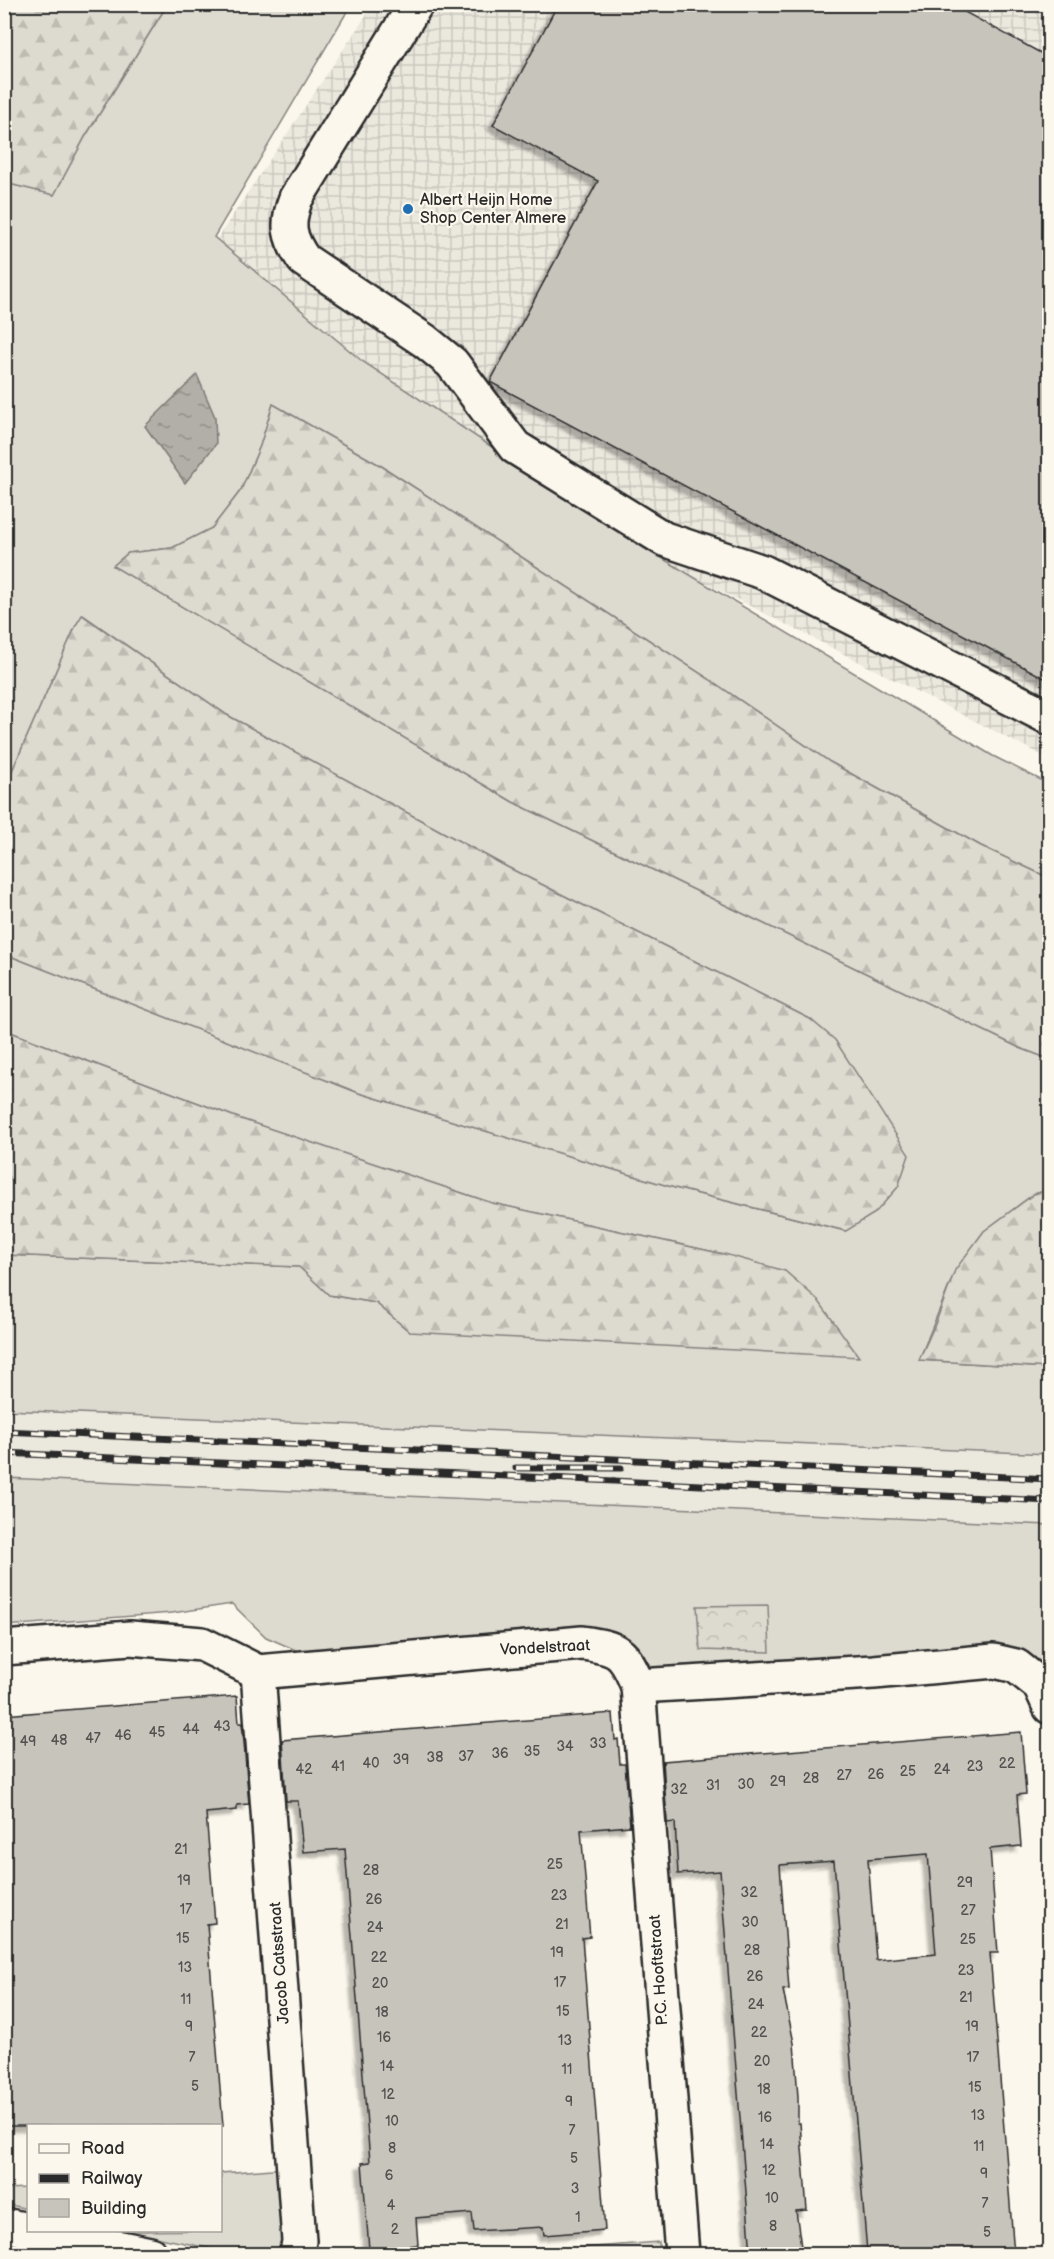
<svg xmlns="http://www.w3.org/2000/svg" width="1054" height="2259" viewBox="0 0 1054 2259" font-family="'Balsamiq Sans',sans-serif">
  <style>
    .built { fill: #ebe8de }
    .industrial { fill: url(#industrial-grid) }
    .grass { fill: #dddad0; stroke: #84827e; stroke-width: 1.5 }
    .forest { fill: url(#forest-firs); stroke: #84827e; stroke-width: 1.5 }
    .park { fill: url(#park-crowns); stroke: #84827e; stroke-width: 1.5 }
    .water { fill: url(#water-ripples); stroke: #7b7a75; stroke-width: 1.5 }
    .building { fill: #c7c4bc; stroke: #2b2b2b; stroke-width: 1.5; fill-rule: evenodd; filter: url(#shadow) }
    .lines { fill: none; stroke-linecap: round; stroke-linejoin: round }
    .minor-casing { stroke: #2b2b2b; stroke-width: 38 }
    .minor { stroke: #fbf7ec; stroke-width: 33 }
    .rail-casing { stroke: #2b2b2b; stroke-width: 7 }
    .rail { stroke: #fbf7ec; stroke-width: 4.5; stroke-dasharray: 14; stroke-linecap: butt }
    .poi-dot { fill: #1f6fb2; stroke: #fbf7ec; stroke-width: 2 }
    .labels { text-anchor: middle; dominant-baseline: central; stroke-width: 4.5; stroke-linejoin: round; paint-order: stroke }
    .number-label { font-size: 14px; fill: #52514f }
    .poi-label { font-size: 16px; fill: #2b2b2b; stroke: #fbf7ec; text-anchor: start }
    .street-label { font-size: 16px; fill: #2b2b2b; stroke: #fbf7ec }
  </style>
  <defs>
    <pattern id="industrial-grid" width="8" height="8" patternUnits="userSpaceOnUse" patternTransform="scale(1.5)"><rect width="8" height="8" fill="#ebe8de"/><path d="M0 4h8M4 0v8" fill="none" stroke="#cac7bf"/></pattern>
    <pattern id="forest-firs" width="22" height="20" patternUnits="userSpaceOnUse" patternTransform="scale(1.5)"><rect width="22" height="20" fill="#dddad0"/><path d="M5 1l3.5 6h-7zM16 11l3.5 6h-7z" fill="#bebbb3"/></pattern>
    <pattern id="park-crowns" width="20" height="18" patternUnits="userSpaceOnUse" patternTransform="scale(1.5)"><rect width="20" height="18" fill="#dddad0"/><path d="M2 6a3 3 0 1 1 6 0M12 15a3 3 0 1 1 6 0" fill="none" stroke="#bebbb3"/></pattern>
    <pattern id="water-ripples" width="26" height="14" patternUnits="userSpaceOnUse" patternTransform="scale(1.5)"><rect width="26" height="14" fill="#b1afa7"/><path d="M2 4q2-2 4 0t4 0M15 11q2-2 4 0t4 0" fill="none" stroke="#908f88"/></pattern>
    <filter id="shadow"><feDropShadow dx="-5.5" dy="5.5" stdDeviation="1.5" flood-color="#0004"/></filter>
  </defs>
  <rect width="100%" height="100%" fill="#fbf7ec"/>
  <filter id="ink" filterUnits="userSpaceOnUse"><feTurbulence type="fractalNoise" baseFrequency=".0167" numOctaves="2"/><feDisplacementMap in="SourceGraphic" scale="12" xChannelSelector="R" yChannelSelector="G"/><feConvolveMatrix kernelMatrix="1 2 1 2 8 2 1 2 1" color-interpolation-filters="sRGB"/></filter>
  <g filter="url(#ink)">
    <!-- built -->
    <polygon class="built" points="5,1410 1049,1454 1050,1525 5,1478"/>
    <!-- industrial -->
    <polygon class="industrial" points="373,5 1049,5 1049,759 170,309"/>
    <!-- grass -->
    <g class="grass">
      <polygon points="167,5 351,5 214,237 362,361 635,542 993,756 1049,784 1049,878 981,846 830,762 709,679 383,467 273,404 260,446 241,490 212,528 172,548 128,553 113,566 513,802 1020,1048 1049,1059 1049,1190 1034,1194 984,1231 955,1271 919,1360 1049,1368 1049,1454 5,1410 5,1255 300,1267 329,1295 376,1303 410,1332 728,1255 492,1203 241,1119 5,1030 5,954 359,1093 675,1188 845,1231 875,1213 810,1019 507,867 227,715 83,615 76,625 5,787 5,183 54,195 85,137"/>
      <polygon points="5,1478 1049,1525 1049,1676 1038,1661 998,1646 657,1673 630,1643 594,1627 307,1655 266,1637 232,1604 172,1613 5,1626"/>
      <polygon points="284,2168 288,2227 278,2247 261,2254 237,2254 127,2231 220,2230 221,2173"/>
      <polygon points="28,2188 28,2209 5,2204 5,2189"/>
      <polygon points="659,2242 659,2254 501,2254"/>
    </g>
    <!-- forest -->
    <g class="forest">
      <polygon points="5,4 167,5 85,137 54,195 5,183"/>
      <polygon points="273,404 383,467 709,679 830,762 981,846 1049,878 1049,1059 1020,1048 513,802 113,566 128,553 172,548 212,528 241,490 260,446"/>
      <polygon points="82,615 227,715 507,867 810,1019 835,1040 909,1155 898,1187 875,1213 846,1231 675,1188 359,1093 5,954 5,787 76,625"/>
      <polygon points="5,1030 241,1119 492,1203 728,1255 785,1271 818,1300 859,1357 410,1332 376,1303 329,1295 299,1267 5,1255"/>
      <polygon points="1049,1190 1049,1368 919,1360 936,1322 955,1270 984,1231 1034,1194"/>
    </g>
    <!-- park -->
    <polygon class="park" points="768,1605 770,1652 700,1650 697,1606"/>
    <!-- water -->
    <polygon class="water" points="197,375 215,417 216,444 185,483 145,426"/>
    <!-- building -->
    <g class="building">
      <polygon points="558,4 950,4 1050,58 1050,681 490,382 598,181 493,125"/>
      <polygon points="237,1696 239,1723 242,1723 244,1742 249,1804 237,1805 237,1810 206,1813 215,1923 207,1924 223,2126 4,2126 4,1715"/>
      <polygon points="613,1713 615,1740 618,1739 620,1764 625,1764 630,1826 581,1830 590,1937 582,1938 605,2230 544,2235 543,2227 474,2231 472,2213 416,2218 418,2245 369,2249 362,2163 370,2162 345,1849 303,1852 298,1801 286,1801 282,1740"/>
      <path d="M1021,1732l5,62 -9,1 4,51 -31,3 8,104h-8l24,301h-127l-1,-4 -19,2 -33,-391 -54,4 9,124 -6,1 11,53 4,54v26h2l7,87 -11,1 6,43h-51l-31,-383 -42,3 -3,-52 -8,1 -4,-62zM928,1854l8,100 -60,6 -8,-101z"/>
    </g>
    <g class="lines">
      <defs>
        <g id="minor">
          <path d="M416,4l-120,194c-10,26 -8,39 8,62l121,81 27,22 63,84 149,92 99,33 287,146"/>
          <path d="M4,1648l126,-10 72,6 56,28 324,-29c36,5 42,8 56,43l236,-14 120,-11 22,5 24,19 10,22"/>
          <polyline points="258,1672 299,2241 297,2254"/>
          <polyline points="638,1686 682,2254"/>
          <polyline points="4,2225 28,2230"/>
          <polyline points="33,2230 150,2254"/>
        </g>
      </defs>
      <!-- minor casing -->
      <use href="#minor" class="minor-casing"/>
      <!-- minor -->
      <use href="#minor" class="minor"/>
      <defs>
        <g id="rail">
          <polyline points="4,1431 1050,1479"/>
          <polyline points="4,1453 1050,1501"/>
          <polyline points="516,1468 621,1468"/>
        </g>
      </defs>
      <!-- rail casing -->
      <use href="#rail" class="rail-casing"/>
      <!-- rail -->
      <use href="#rail" class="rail"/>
    </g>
  </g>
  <!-- markers -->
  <circle class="poi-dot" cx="408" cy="209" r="6"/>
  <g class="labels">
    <!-- number labels -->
    <g class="number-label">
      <text x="222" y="1726">43</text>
      <text x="191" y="1729">44</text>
      <text x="157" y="1732">45</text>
      <text x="123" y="1735">46</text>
      <text x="93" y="1738">47</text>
      <text x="59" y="1740">48</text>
      <text x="28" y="1741">49</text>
      <text x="598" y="1743">33</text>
      <text x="565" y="1746">34</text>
      <text x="532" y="1751">35</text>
      <text x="500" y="1753">36</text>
      <text x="466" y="1756">37</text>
      <text x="435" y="1757">38</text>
      <text x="401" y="1759">39</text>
      <text x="371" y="1763">40</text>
      <text x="1007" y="1763">22</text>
      <text x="338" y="1766">41</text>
      <text x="975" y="1766">23</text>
      <text x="304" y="1769">42</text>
      <text x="942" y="1769">24</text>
      <text x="908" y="1771">25</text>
      <text x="876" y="1774">26</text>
      <text x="844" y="1775">27</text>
      <text x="811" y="1778">28</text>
      <text x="778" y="1781">29</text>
      <text x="746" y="1784">30</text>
      <text x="713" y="1785">31</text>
      <text x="679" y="1789">32</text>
      <text x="181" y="1849">21</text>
      <text x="555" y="1864">25</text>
      <text x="371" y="1870">28</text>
      <text x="184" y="1880">19</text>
      <text x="965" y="1882">29</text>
      <text x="749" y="1892">32</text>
      <text x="559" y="1895">23</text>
      <text x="374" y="1899">26</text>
      <text x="186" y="1909">17</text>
      <text x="968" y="1910">27</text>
      <text x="750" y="1922">30</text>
      <text x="562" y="1924">21</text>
      <text x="375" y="1927">24</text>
      <text x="183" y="1938">15</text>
      <text x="968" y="1939">25</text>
      <text x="752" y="1950">28</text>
      <text x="557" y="1952">19</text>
      <text x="379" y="1957">22</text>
      <text x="185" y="1967">13</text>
      <text x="966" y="1970">23</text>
      <text x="755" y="1976">26</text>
      <text x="560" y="1982">17</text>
      <text x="380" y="1983">20</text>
      <text x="966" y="1997">21</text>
      <text x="186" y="1999">11</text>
      <text x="756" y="2004">24</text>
      <text x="563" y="2011">15</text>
      <text x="382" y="2012">18</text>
      <text x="189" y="2026">9</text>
      <text x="972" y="2026">19</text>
      <text x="759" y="2032">22</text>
      <text x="384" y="2037">16</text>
      <text x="565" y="2040">13</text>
      <text x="192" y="2057">7</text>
      <text x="973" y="2057">17</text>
      <text x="762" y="2061">20</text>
      <text x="387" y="2066">14</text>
      <text x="567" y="2069">11</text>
      <text x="195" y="2086">5</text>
      <text x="975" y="2087">15</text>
      <text x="764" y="2089">18</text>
      <text x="388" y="2094">12</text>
      <text x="569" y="2101">9</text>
      <text x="978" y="2115">13</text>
      <text x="765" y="2117">16</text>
      <text x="392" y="2121">10</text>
      <text x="572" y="2130">7</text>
      <text x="767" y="2144">14</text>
      <text x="979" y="2146">11</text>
      <text x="392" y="2148">8</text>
      <text x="574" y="2158">5</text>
      <text x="769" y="2170">12</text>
      <text x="984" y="2173">9</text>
      <text x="389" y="2175">6</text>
      <text x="575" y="2188">3</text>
      <text x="772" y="2198">10</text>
      <text x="985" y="2203">7</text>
      <text x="391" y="2205">4</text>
      <text x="578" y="2217">1</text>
      <text x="773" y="2226">8</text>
      <text x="395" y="2229">2</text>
      <text x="987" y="2232">5</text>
    </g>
    <!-- poi labels -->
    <g class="poi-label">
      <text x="420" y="200">Albert Heijn Home<tspan x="420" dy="18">Shop Center Almere</tspan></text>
    </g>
    <!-- street labels -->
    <g class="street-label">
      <text transform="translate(545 1648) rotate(-3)">Vondelstraat</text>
      <text transform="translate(280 1963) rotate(-94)">Jacob Catsstraat</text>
      <text transform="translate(659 1970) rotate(-94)">P.C. Hooftstraat</text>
    </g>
  </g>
  <!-- margin -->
  <rect width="1054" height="2259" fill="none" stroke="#fbf7ec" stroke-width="24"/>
  <rect x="12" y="12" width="1030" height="2235" fill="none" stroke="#2b2b2b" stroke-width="2" filter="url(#ink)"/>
  <!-- legend -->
  <rect x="27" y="2124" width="195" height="108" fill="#fbf7ec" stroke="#a8a59f" stroke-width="1.5"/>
  <rect x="39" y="2144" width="30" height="9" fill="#fbf7ec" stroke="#a8a59f" stroke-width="1.5"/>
  <text x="81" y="2154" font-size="18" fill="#2b2b2b">Road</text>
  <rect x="39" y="2174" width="30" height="9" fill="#2b2b2b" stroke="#a8a59f" stroke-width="1.5"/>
  <text x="81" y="2184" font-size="18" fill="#2b2b2b">Railway</text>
  <rect x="39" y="2199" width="30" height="18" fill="#c7c4bc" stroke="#a8a59f" stroke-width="1.5"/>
  <text x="81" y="2214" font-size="18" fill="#2b2b2b">Building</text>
</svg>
